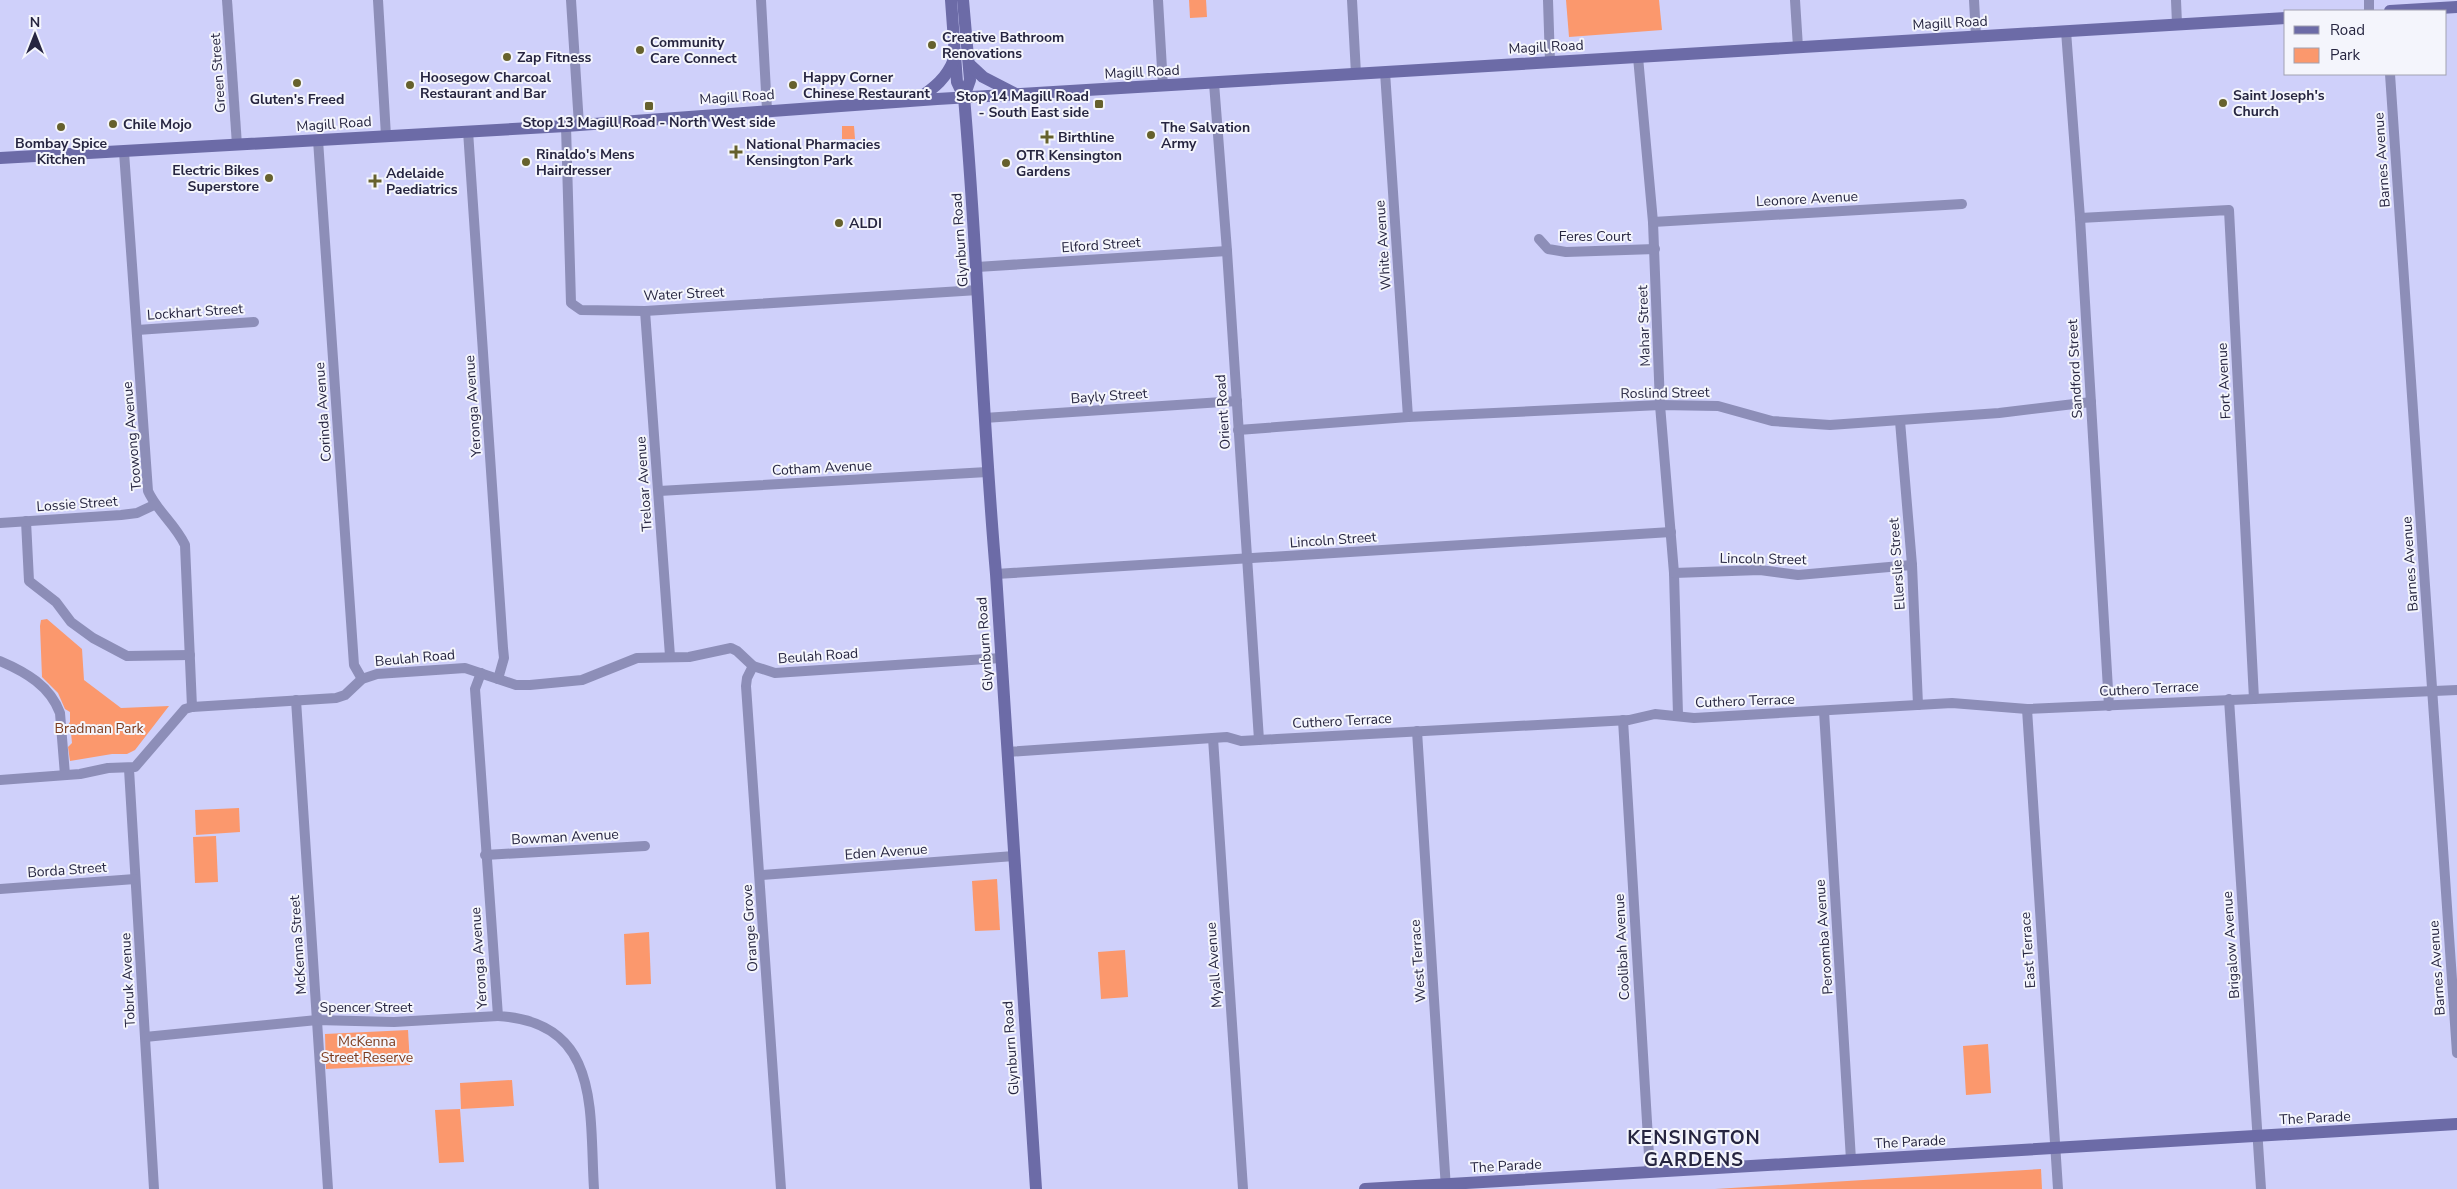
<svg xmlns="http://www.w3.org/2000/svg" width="2457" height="1189" viewBox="0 0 2457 1189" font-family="'Nunito Sans',sans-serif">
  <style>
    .green { fill: #fb986d }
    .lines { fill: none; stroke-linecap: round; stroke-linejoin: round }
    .street { stroke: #8d8eb8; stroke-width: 10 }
    .secondary { stroke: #6c6ba7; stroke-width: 12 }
    .poi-dot { fill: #66612d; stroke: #f4f5fc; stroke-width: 2 }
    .labels { text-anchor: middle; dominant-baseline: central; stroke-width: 4; stroke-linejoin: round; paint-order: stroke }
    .street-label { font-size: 14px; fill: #262540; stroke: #f4f5fc }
    .poi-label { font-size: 14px; font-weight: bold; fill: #262540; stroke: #f4f5fc; text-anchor: start }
    .park-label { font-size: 14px; fill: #7c3b1d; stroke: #f4f5fc }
    .district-label { font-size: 19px; font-weight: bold; letter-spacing: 1px; fill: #262540; stroke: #f4f5fc }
  </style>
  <rect width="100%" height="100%" fill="#cfd0fa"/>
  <!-- green -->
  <g class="green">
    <polygon points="1189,0 1206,0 1207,17 1190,18"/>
    <polygon points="1566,0 1659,0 1662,30 1569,37"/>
    <polygon points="842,126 854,126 855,139 842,139"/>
    <polygon points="47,619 82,649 84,680 121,708 169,706 135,750 127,754 112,754 70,761 68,747 72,743 71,733 67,726 70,722 70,712 65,709 58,693 42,677 40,626 41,620"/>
    <polygon points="239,808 240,832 196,835 195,810"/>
    <polygon points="216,836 218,882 195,883 193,837"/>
    <polygon points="997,879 1000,930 975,931 972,881"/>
    <polygon points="649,932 651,984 626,985 624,934"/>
    <polygon points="1125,950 1128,997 1101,999 1098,952"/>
    <polygon points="408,1030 410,1065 326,1069 325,1034"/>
    <polygon points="1988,1044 1991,1093 1966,1095 1963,1046"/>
    <polygon points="512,1080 514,1106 461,1109 460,1083"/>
    <polygon points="460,1109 464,1162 439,1163 435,1110"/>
    <polygon points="2041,1169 2042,1189 1715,1189"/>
  </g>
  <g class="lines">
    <!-- street -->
    <g class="street">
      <polyline points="227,0 237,145"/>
      <polyline points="378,0 386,136"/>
      <polyline points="571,0 579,125"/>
      <polyline points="761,0 767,110"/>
      <polyline points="1158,0 1163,86"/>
      <polyline points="1352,0 1356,74"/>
      <polyline points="1548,0 1550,62"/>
      <polyline points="1795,0 1798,47"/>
      <polyline points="1974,0 1976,36"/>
      <polyline points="2176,0 2177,24"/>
      <polyline points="2369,0 2369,11"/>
      <polyline points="2066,31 2080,218 2109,706"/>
      <polyline points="1638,57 1653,222 1660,405 1674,573 1678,715"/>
      <polyline points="1385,72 1408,417"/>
      <polyline points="2390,74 2457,1053"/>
      <polyline points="1214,83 1227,251 1259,740"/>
      <polyline points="566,126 571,303 581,310 645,311 978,290"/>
      <polyline points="468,131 503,648 504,658 498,679"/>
      <polyline points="318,140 354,665 362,679"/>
      <path d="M124,152l24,339c9,20 27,33 37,54l7,162"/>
      <polyline points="2080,218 2229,210 2254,699"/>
      <polyline points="1653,222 1962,204"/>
      <polyline points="1539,239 1548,249 1566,252 1655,249"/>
      <polyline points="977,267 1227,251"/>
      <polyline points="645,311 670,656"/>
      <polyline points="137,330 254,322"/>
      <polyline points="984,418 1237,401"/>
      <polyline points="1900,421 1912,565 1918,705"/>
      <polyline points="1238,430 1408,417 1660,405 1718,406 1772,421 1830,425 1999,413 2091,402"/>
      <polyline points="659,491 987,472"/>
      <polyline points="26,521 29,581 56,602 71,622 93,638 127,656 190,655"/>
      <polyline points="0,523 121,515 137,513 154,505"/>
      <polyline points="1674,573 1760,570 1798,575 1912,565"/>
      <polyline points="996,574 1671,532"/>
      <path d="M0,661c26,11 50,25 60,52l5,62"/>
      <polyline points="753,666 747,678 746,686 781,1189"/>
      <path d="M481,673l-6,16 23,327c104,6 91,96 96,173"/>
      <polyline points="2229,699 2261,1189"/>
      <polyline points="296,700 328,1189"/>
      <polyline points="2027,709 2058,1189"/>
      <polyline points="1824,711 1851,1160"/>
      <polyline points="1623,720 1650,1172"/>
      <polyline points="1417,731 1446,1189"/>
      <polyline points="1213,738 1243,1189"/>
      <polyline points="1007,752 1227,737 1241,741 1277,739 1629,720 1655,714 1694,718 1952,703 2027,709 2457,690"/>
      <polyline points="129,769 154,1189"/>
      <polyline points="0,780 80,774 108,768 135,767 185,709 192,707 336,698 345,695 362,679 377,674 465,668 516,685 530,685 582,680 637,658 689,657 731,648 737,651 753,666 775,673 1001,658"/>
      <polyline points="485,855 645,846"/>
      <polyline points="761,875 1014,856"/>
      <polyline points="0,889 135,879"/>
      <polyline points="145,1037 317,1020 394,1022 498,1016"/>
    </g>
    <!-- secondary -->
    <g class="secondary">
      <path d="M951,0l6,82 7,15c14,159 18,318 32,477l40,615"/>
      <polyline points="963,0 970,80 964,97"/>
      <polyline points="2390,11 2457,7"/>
      <polyline points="969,64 983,77 1014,93"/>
      <path d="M918,99c16,-11 29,-21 36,-40"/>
      <polyline points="0,158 566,126 937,99 2286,18"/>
      <polyline points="1365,1189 2457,1124"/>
    </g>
  </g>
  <!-- markers -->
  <g class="poi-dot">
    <circle cx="932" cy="45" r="5"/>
    <circle cx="640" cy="50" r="5"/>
    <circle cx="507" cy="57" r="5"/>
    <circle cx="297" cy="83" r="5"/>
    <circle cx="410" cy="85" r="5"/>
    <circle cx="793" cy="85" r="5"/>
    <circle cx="2223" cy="103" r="5"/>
    <rect x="1094" y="99" width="10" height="10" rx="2.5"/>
    <rect x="644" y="101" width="10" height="10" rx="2.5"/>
    <circle cx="113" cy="124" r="5"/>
    <circle cx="61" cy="127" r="5"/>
    <circle cx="1151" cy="135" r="5"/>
    <path d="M1044.5 129.5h5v5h5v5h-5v5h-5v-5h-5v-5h5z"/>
    <path d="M733.5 144.5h5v5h5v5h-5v5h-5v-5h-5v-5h5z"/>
    <circle cx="526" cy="162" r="5"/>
    <circle cx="1006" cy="163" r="5"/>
    <circle cx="269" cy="178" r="5"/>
    <path d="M372.5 173.5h5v5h5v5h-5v5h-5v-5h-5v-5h5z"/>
    <circle cx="839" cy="223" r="5"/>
  </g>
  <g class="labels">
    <!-- street labels -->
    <g class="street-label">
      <text transform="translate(1950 23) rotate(-3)">Magill Road</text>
      <text transform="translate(1546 47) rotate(-3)">Magill Road</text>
      <text transform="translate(1142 72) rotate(-3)">Magill Road</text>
      <text transform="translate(218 73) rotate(-94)">Green Street</text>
      <text transform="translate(737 97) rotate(-4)">Magill Road</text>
      <text transform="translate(334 124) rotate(-4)">Magill Road</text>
      <text transform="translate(2382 160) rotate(-94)">Barnes Avenue</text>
      <text transform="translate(1807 199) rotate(-3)">Leonore Avenue</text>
      <text x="1595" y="236">Feres Court</text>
      <text transform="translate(960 240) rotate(-94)">Glynburn Road</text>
      <text transform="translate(1101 245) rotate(-4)">Elford Street</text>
      <text transform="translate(1383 245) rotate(-94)">White Avenue</text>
      <text transform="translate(684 294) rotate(-3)">Water Street</text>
      <text transform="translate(195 312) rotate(-4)">Lockhart Street</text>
      <text transform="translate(1644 326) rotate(-92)">Mahar Street</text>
      <text transform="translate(2075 369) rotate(-93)">Sandford Street</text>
      <text transform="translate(2224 381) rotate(-93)">Fort Avenue</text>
      <text transform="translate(1665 393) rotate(-1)">Roslind Street</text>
      <text transform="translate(1109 396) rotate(-4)">Bayly Street</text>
      <text transform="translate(473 406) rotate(-94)">Yeronga Avenue</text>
      <text transform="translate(323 412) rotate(-94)">Corinda Avenue</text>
      <text transform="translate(1223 412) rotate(-94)">Orient Road</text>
      <text transform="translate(132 436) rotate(-95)">Toowong Avenue</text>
      <text transform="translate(822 468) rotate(-3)">Cotham Avenue</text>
      <text transform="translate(644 484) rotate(-94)">Treloar Avenue</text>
      <text transform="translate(77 504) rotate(-4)">Lossie Street</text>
      <text transform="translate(1333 540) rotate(-4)">Lincoln Street</text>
      <text transform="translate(1763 559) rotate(1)">Lincoln Street</text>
      <text transform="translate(1897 564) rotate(-94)">Ellerslie Street</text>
      <text transform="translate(2410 564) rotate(-94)">Barnes Avenue</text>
      <text transform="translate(985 644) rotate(-94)">Glynburn Road</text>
      <text transform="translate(818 656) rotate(-4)">Beulah Road</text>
      <text transform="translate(415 658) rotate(-5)">Beulah Road</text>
      <text transform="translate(2149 689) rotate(-3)">Cuthero Terrace</text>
      <text transform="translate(1745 701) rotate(-2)">Cuthero Terrace</text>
      <text transform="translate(1342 721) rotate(-3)">Cuthero Terrace</text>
      <text transform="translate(565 837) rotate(-3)">Bowman Avenue</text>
      <text transform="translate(886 852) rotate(-4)">Eden Avenue</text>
      <text transform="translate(67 870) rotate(-4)">Borda Street</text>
      <text transform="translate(750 928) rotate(-94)">Orange Grove</text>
      <text transform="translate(1824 937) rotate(-94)">Peroomba Avenue</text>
      <text transform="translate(298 945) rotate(-94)">McKenna Street</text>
      <text transform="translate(2231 945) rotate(-94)">Brigalow Avenue</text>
      <text transform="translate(1622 947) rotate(-93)">Coolibah Avenue</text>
      <text transform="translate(2028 950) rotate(-94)">East Terrace</text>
      <text transform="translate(479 958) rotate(-94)">Yeronga Avenue</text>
      <text transform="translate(1418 961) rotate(-94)">West Terrace</text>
      <text transform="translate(1214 965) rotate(-94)">Myall Avenue</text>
      <text transform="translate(2437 968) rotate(-94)">Barnes Avenue</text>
      <text transform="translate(128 980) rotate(-93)">Tobruk Avenue</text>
      <text x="366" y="1007">Spencer Street</text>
      <text transform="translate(1011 1048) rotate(-94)">Glynburn Road</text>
      <text transform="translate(2315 1118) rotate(-3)">The Parade</text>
      <text transform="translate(1910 1142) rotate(-3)">The Parade</text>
      <text transform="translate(1506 1166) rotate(-3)">The Parade</text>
    </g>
    <!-- poi labels -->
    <g class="poi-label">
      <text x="942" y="37">Creative Bathroom<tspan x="942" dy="16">Renovations</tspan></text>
      <text x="650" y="42">Community<tspan x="650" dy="16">Care Connect</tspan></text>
      <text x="517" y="57">Zap Fitness</text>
      <text x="420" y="77">Hoosegow Charcoal<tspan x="420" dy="16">Restaurant and Bar</tspan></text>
      <text x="803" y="77">Happy Corner<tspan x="803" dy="16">Chinese Restaurant</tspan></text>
      <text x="2233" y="95">Saint Joseph's<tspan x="2233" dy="16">Church</tspan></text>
      <text x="1089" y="96" text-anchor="end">Stop 14 Magill Road<tspan x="1089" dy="16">- South East side</tspan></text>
      <text x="297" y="99" text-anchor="middle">Gluten's Freed</text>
      <text x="649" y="122" text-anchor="middle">Stop 13 Magill Road - North West side</text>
      <text x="123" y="124">Chile Mojo</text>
      <text x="1161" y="127">The Salvation<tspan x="1161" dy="16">Army</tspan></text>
      <text x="1058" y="137">Birthline</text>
      <text x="61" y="143" text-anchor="middle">Bombay Spice<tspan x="61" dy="16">Kitchen</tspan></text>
      <text x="746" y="144">National Pharmacies<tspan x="746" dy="16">Kensington Park</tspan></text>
      <text x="536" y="154">Rinaldo's Mens<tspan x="536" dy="16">Hairdresser</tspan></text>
      <text x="1016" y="155">OTR Kensington<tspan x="1016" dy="16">Gardens</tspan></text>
      <text x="259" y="170" text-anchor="end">Electric Bikes<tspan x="259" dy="16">Superstore</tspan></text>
      <text x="386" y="173">Adelaide<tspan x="386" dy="16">Paediatrics</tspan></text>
      <text x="849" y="223">ALDI</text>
    </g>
    <!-- park labels -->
    <g class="park-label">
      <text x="99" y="728">Bradman Park</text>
      <text x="367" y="1041">McKenna<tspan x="367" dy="16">Street Reserve</tspan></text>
    </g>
    <!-- district labels -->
    <g class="district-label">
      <text x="1694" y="1138">KENSINGTON<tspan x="1694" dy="22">GARDENS</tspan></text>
    </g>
  </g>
  <!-- legend -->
  <rect x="2284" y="10" width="162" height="65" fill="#f4f5fc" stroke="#a2a2b1"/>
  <rect x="2294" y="26" width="25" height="8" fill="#6c6ba7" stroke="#a2a2b1"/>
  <text x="2330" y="35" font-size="15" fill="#262540">Road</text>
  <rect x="2294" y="48" width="25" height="15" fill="#fb986d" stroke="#a2a2b1"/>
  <text x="2330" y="60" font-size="15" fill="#262540">Park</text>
  <!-- north arrow -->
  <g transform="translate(35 35)" stroke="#f4f5fc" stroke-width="4" paint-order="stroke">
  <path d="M0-4L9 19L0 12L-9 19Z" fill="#262540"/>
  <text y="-8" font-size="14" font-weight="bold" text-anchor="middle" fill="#262540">N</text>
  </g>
</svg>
